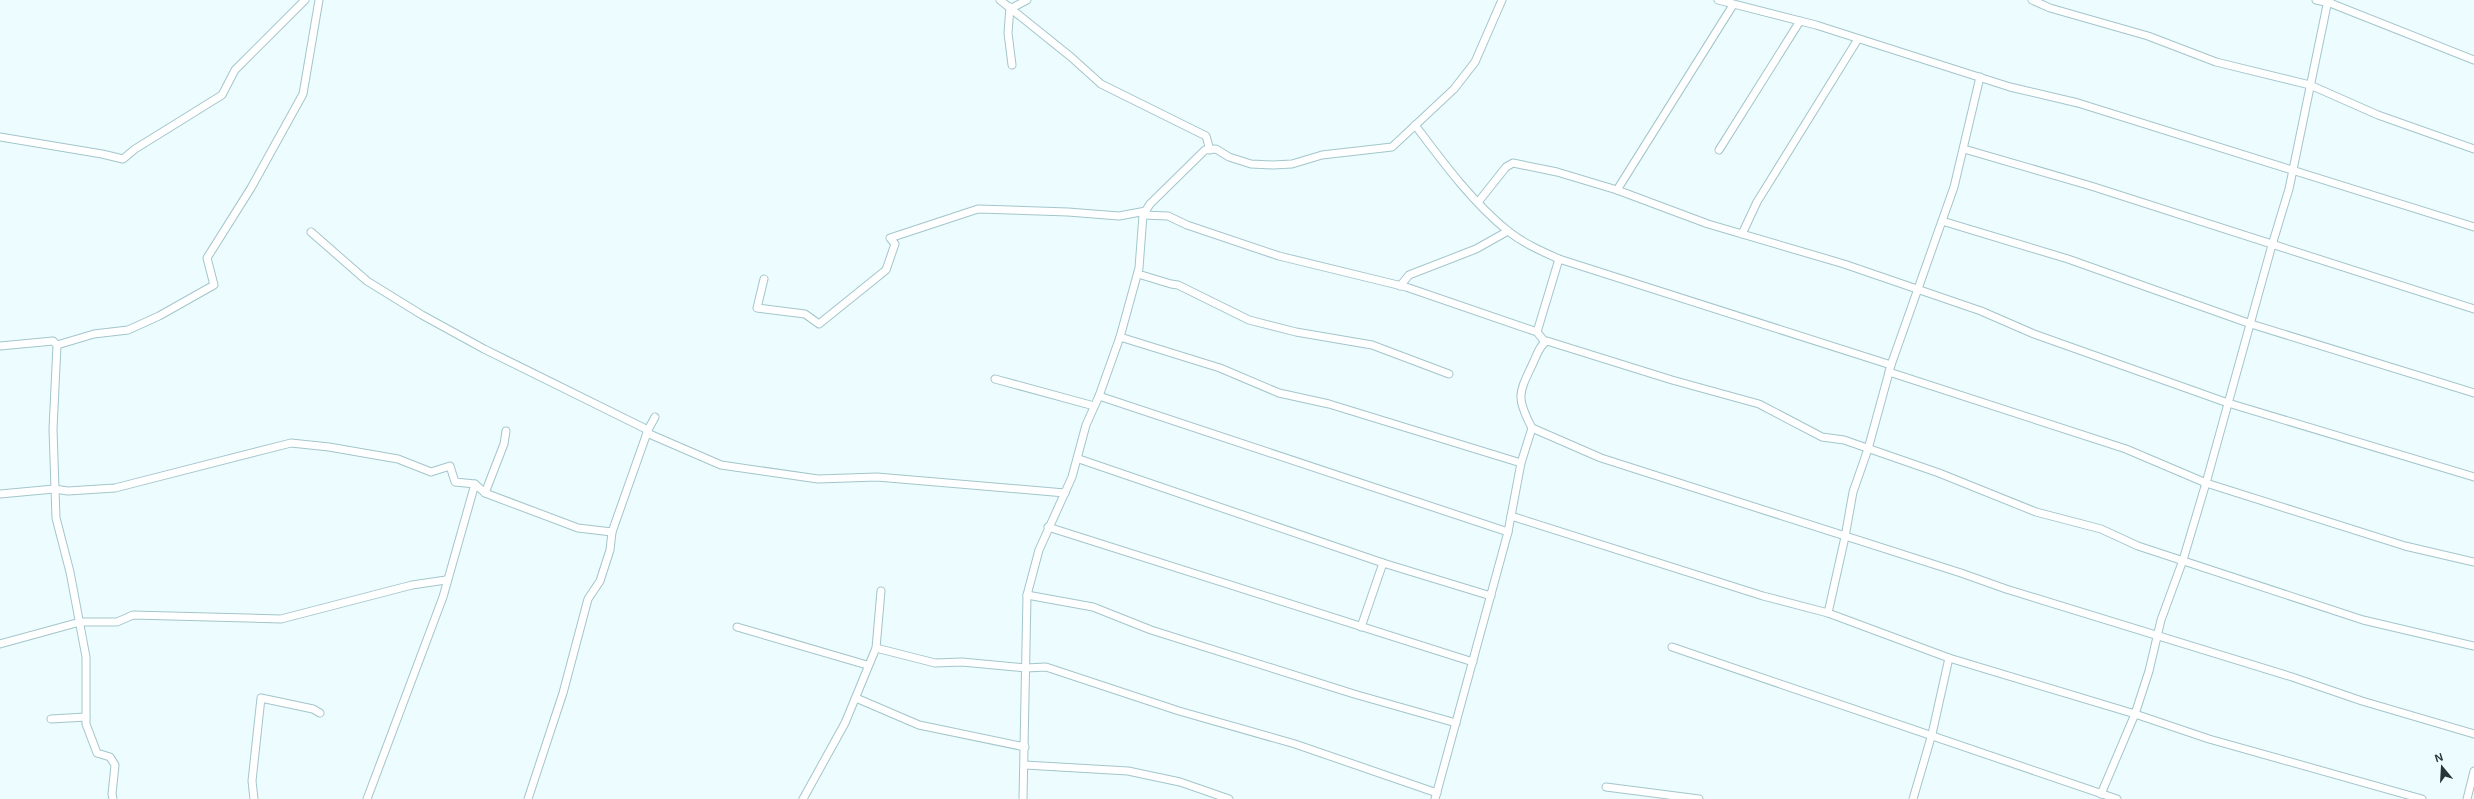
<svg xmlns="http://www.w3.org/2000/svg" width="2474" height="799" viewBox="0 0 2474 799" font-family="Arial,sans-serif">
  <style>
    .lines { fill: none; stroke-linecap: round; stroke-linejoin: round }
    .street-casing { stroke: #a2c6cb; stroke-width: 9 }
    .street { stroke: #fff; stroke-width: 7 }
  </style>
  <rect width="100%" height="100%" fill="#edfcfe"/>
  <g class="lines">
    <defs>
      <g id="street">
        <polyline points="1000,0 1071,57 1101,84 1206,136 1210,150"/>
        <polyline points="1718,0 1816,25 2010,87 2078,103 2474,227"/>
        <polyline points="2032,0 2050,8 2148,36 2216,62 2310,85 2378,115 2474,149"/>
        <polyline points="2316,0 2330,3 2474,60"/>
        <polyline points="1010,7 1008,33 1012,65"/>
        <polyline points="1012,8 1027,0"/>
        <path d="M1415,125c27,36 57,77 93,106 15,12 33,20 51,28l332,106"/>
        <polyline points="0,137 102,154 123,159 135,149 222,95 235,70 305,0"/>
        <polyline points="1964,149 2091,186 2474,309"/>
        <polyline points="1719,150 1800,21"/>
        <polyline points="1617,190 1733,5"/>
        <polyline points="1479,201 1506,167 1513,163 1557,172 1617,190 1708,224 1844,264 1981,311 2034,334 2228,403 2474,477"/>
        <polyline points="1143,215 1168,216 1187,225 1279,256 1406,287 1537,332 1545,342"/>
        <polyline points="1942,221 2068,259 2251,324 2474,393"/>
        <polyline points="311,232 367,281 422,315 484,349 648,430"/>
        <polyline points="1742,234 1757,202 1858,39"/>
        <polyline points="1138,274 1171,284 1178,285 1249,320 1296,332 1372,345 1449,374"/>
        <polyline points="764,279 757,308 805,314 819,324 886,270 895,244 890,238 978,209 1068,212 1119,216 1146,211"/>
        <polyline points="1400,286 1409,275 1476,249 1508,231"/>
        <polyline points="1537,332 1559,259"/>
        <polyline points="1120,337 1220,368 1279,393 1329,404 1521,463"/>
        <polyline points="57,345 94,334 128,330 159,316 214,285 207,258 251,188 303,94 319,0"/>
        <polyline points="0,346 53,341 57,345 53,429 56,518 70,572 86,657 86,724 97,753 110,757 115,765 112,794 113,799"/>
        <polyline points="1889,372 2126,449 2206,483 2405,546 2474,562"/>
        <polyline points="995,379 1094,406"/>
        <polyline points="1099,396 1508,532"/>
        <polyline points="1532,428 1601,458 1961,573 2006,589 2292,677 2362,701 2474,734"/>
        <polyline points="647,433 721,465 818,479 877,477 1065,493"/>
        <polyline points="1079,459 1383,563 1491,596"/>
        <polyline points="485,493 504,444 506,431"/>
        <polyline points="0,494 54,489 68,491 115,488 291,443 329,447 398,459 431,472 450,466 455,482 475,484 485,493 578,528 612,532"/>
        <polyline points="1511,516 1763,596 1828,613 1949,658 1932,734 1913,799"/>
        <polyline points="1048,527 1473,662"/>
        <polyline points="1027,595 1093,607 1151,630 1354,694 1456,723"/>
        <polyline points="1828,613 1845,537 1853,492 1868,449 1891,365 1954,187 1980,77"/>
        <polyline points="737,627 867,665"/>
        <polyline points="1361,627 1383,563"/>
        <polyline points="0,644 80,622 117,622 133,615 281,619 412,585 446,580"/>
        <polyline points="1672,647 2117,799"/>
        <polyline points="876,648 935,663 962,662 1026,668 1046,667 1179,711 1295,744 1437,793"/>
        <polyline points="1949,658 2135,714 2209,739 2422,799"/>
        <polyline points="856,698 919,725 1025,747"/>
        <polyline points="51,719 86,717"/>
        <polyline points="1025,765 1128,771 1180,782 1229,799"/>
        <polyline points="1606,787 1699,799"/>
        <polyline points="2101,794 2135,714 2149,671 2161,620 2183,560 2206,483 2272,245 2289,189 2327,5 2330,0"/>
        <polyline points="254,799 252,781 261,698 313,709 320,713"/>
        <polyline points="367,799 443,597 475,484"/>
        <polyline points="528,799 563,693 588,599 600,581 610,550 612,532 648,430 655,417"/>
        <polyline points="803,799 845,723 876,648 881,591"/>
        <polyline points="1023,799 1027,595 1039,550 1072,477 1086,425 1099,396 1120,337 1139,268 1143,215 1150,204 1205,150 1216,149 1229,157 1251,164 1273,165 1292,164 1322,155 1392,147 1454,89 1475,62 1502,0"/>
        <path d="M1435,799l73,-267 13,-69 11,-35c-17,-32 -13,-35 2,-67 3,-7 6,-16 13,-20l125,39 87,24 63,33 22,3 95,33 97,39 65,17 37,17 225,74 111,26"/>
        <polyline points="2467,799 2474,771"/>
      </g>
    </defs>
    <!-- street casing -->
    <use href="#street" class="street-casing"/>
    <!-- street -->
    <use href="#street" class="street"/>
  </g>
  <!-- north arrow -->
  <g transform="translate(2442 767) rotate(342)" stroke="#edfcfe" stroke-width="3" paint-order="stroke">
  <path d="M0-3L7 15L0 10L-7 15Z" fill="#263537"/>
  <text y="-6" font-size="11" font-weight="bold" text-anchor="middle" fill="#263537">N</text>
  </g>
</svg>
